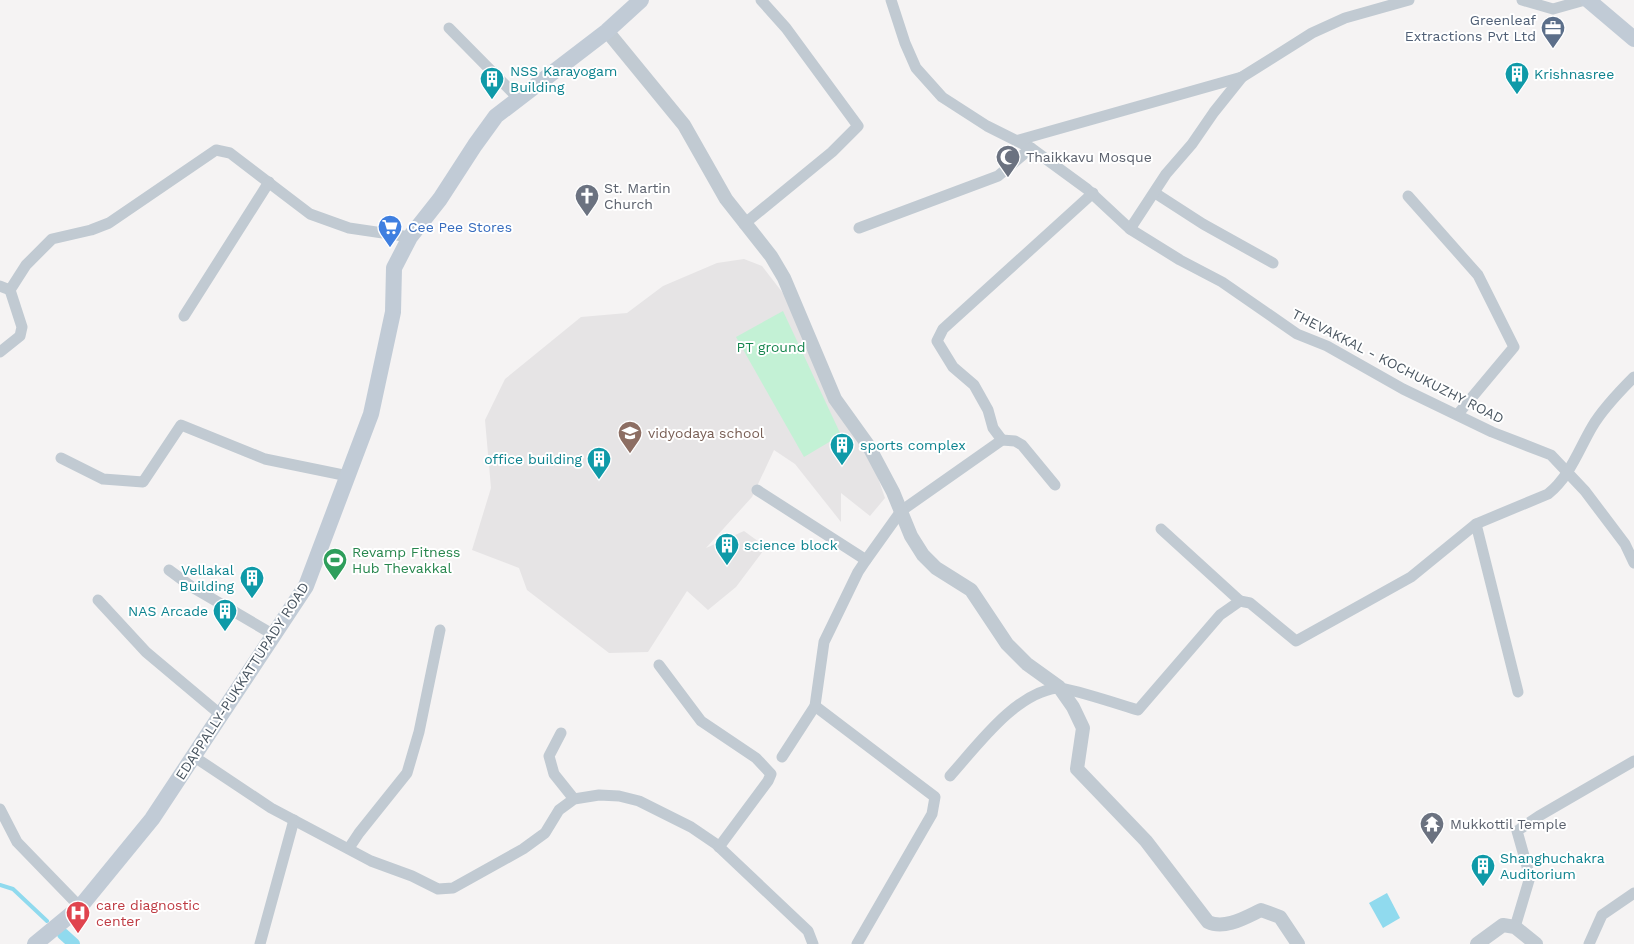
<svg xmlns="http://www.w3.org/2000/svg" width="1634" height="944" viewBox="0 0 1634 944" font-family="'Work Sans',sans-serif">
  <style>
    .education { fill: #e6e4e5 }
    .green { fill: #c3f1d5 }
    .water { fill: #90daee }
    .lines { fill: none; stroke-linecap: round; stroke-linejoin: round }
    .stream { stroke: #90daee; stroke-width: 4 }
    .canal { stroke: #90daee; stroke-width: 12 }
    .minor { stroke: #c1cad2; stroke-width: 11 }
    .tertiary { stroke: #c1cad2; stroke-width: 14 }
    .secondary { stroke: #c1cbd6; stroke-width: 16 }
    .labels { text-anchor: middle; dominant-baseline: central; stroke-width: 4; stroke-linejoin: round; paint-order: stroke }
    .service-label { font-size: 14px; fill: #4e5e75; stroke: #fff; text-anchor: end }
    .culture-label { font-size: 14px; fill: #0d838f; stroke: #fff; text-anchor: start }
    .worship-label { font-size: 14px; fill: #5b616d; stroke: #fff; text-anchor: start }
    .shop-label { font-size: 14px; fill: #366cbe; stroke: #fff; text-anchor: start }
    .park-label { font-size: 14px; fill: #17864f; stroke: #fff }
    .street-label { font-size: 14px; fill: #4a5661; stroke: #fff }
    .education-label { font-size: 14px; fill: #785e54; stroke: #fff; text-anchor: start }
    .leisure-label { font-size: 14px; fill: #27864d; stroke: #fff; text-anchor: start }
    .health-label { font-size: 14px; fill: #be3a42; stroke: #fff; text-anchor: start }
  </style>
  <rect width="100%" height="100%" fill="#f5f3f3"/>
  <!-- education -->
  <polygon class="education" points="744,259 762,266 796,310 805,347 877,475 885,498 870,516 841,493 841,522 795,464 774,450 752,497 706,548 744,531 766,547 736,587 708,610 687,591 648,652 609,653 527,590 519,568 472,550 491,488 485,420 505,379 581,317 627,313 663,286 717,263"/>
  <!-- green -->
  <polygon class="green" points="783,311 841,435 804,457 736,337"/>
  <!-- water -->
  <polygon class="water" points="1387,893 1400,918 1383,928 1369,903"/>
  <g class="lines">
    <!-- stream -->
    <polyline class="stream" points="0,885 13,889 47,921"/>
    <!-- canal -->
    <polyline class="canal" points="63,934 74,944"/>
    <!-- minor -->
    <g class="minor">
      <polyline points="891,0 905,43 916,68 942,97 987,126 1031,148 1087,189 1130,229 1180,260 1222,282 1297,334 1327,346 1403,389 1492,432 1551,455 1585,491 1625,544 1634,563"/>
      <polyline points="1522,0 1553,9 1585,0"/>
      <polyline points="449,28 518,98"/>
      <polyline points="1019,140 1242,77"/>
      <polyline points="1155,193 1203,224 1273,263"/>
      <polyline points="1408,196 1478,275 1514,347 1458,414"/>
      <polyline points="744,224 832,152 858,126 786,28 761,0"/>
      <polyline points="859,228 998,176 1031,148"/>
      <polyline points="1130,229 1166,174 1192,144 1214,112 1242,77 1312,33 1345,18 1409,0"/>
      <polyline points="0,286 10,290 26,265 52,239 91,230 109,223 216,150 230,153 310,214 349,228 410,237"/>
      <polyline points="184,316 269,182"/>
      <polyline points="0,352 20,336 22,327 10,290"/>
      <polyline points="1002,440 993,428 988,410 974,385 953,367 937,341 943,329 1093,193"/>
      <polyline points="61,458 103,479 143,482 181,425 265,459 348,476"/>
      <polyline points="757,490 866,560"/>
      <polyline points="1476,524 1518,692"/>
      <polyline points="1161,529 1240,601"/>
      <polyline points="169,570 192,587 274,635"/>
      <polyline points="98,600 146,652 221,715"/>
      <polyline points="659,665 701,721 756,758 771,774 768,781 719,847"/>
      <polyline points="815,706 935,797 932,814 857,944"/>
      <polyline points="561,733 549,756 554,774 574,799"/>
      <polyline points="193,756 271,808 371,861 412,876 438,889 453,888 523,849 545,833 559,810 574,799 599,795 619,796 639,801 691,827 716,844 808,931 813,944"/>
      <polyline points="782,757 815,706 824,642 858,572 866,560 901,511 1002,440 1015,441 1022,445 1055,485"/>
      <path d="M950,776c27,-30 65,-83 107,-88 11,-1 67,18 81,22l82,-95 20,-14 10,2 46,38 115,-64 65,-53 72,-30c22,-18 30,-43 44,-67 10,-17 28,-36 42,-50"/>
      <polyline points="0,809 17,842 80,907"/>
      <polyline points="349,848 359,833 407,773 419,732 440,630"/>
      <polyline points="1515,927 1530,877 1517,831 1539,816 1634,761"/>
      <polyline points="260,944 294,820"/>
      <polyline points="1589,944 1602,915 1634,893"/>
    </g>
    <!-- tertiary -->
    <g class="tertiary">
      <path d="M607,31l77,94 42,74 45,57 13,22 51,121 33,46 25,47 18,44 12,19 13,13 35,22 36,54 20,20 32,23 14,20 10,21 -6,41 69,72 62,81c17,8 38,-5 53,-12l19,7 18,27"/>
      <polyline points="1477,944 1503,925 1515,927 1536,944"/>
    </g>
    <!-- secondary -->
    <g class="secondary">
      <polyline points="1588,0 1634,39"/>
      <polyline points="35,944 80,907 152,819 306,586 371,414 393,312 394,268 410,237 440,199 475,145 496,116 607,31 641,0"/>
    </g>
  </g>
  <!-- icons -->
  <defs>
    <symbol id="office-pin" viewBox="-11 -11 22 30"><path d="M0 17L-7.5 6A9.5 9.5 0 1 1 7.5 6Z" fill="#5c6f8a" stroke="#fff"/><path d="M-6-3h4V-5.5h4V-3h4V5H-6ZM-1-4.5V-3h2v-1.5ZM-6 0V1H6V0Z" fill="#fff"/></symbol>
    <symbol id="building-pin" viewBox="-11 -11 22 30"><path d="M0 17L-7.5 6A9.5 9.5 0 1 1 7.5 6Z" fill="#0f9aa8" stroke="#fff"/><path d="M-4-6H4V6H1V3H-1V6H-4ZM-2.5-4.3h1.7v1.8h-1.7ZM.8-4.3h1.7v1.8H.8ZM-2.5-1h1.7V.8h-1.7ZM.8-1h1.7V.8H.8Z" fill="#fff"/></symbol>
    <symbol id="mosque-pin" viewBox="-11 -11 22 30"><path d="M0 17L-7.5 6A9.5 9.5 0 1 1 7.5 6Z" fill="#6b7280" stroke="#fff"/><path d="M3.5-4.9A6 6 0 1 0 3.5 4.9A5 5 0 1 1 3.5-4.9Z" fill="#fff"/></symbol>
    <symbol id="church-pin" viewBox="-11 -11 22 30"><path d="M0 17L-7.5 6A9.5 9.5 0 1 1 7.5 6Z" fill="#6b7280" stroke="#fff"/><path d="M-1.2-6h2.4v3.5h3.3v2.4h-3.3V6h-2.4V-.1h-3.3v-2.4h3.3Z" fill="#fff"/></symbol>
    <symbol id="supermarket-pin" viewBox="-11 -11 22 30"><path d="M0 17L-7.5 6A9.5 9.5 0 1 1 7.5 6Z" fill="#3f7fe0" stroke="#fff"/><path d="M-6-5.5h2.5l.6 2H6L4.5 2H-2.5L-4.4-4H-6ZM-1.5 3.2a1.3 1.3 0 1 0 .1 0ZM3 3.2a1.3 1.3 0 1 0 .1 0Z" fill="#fff"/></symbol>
    <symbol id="school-pin" viewBox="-11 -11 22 30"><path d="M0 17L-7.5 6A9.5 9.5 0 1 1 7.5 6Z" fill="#8d6e63" stroke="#fff"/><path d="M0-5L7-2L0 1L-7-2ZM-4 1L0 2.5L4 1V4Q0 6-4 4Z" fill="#fff"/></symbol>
    <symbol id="stadium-pin" viewBox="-11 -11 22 30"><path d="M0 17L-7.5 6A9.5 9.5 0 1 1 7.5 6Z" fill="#2e9e5b" stroke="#fff"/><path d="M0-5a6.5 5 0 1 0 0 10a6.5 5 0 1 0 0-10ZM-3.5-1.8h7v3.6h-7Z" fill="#fff"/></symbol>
    <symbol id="temple-pin" viewBox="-11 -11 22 30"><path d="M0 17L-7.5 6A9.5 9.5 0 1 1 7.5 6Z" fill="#6b7280" stroke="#fff"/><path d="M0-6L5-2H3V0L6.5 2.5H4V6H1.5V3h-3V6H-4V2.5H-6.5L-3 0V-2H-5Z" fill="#fff"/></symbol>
    <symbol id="hospital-pin" viewBox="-11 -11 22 30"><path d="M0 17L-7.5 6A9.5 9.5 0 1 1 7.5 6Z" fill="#e0444e" stroke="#fff"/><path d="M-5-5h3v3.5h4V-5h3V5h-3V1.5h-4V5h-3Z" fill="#fff"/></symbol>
  </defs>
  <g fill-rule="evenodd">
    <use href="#office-pin" x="1539" y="14" width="28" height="38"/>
    <use href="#building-pin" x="1503" y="60" width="28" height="38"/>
    <use href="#building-pin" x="478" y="65" width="28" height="38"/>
    <use href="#mosque-pin" x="994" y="143" width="28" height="38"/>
    <use href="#church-pin" x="573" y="182" width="28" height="38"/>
    <use href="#supermarket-pin" x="376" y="213" width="28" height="38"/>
    <use href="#school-pin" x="616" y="419" width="28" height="38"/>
    <use href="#building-pin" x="828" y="431" width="28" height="38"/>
    <use href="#building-pin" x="585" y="445" width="28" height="38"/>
    <use href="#building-pin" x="713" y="531" width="28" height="38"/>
    <use href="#stadium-pin" x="321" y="546" width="28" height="38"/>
    <use href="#building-pin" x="238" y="564" width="28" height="38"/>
    <use href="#building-pin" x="211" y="597" width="28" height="38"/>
    <use href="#temple-pin" x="1418" y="810" width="28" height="38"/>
    <use href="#building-pin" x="1469" y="852" width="28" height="38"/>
    <use href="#hospital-pin" x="64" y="899" width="28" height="38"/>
  </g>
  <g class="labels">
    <!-- service labels -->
    <g class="service-label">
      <text x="1536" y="20">Greenleaf<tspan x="1536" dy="16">Extractions Pvt Ltd</tspan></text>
    </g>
    <!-- culture labels -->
    <g class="culture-label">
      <text x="510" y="71">NSS Karayogam<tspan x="510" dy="16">Building</tspan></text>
      <text x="1534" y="74">Krishnasree</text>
      <text x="860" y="445">sports complex</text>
      <text x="582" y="459" text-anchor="end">office building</text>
      <text x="744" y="545">science block</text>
      <text x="234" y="570" text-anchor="end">Vellakal<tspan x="234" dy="16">Building</tspan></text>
      <text x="208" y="611" text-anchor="end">NAS Arcade</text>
      <text x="1500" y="858">Shanghuchakra<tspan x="1500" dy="16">Auditorium</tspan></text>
    </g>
    <!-- worship labels -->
    <g class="worship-label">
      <text x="1026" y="157">Thaikkavu Mosque</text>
      <text x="604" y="188">St. Martin<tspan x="604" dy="16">Church</tspan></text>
      <text x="1450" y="824">Mukkottil Temple</text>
    </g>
    <!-- shop labels -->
    <g class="shop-label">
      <text x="408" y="227">Cee Pee Stores</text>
    </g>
    <!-- park labels -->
    <g class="park-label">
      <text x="771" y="347">PT ground</text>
    </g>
    <!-- street labels -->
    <g class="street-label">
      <text transform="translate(1398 366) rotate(27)">THEVAKKAL - KOCHUKUZHY ROAD</text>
      <text transform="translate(242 681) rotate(-57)">EDAPPALLY-PUKKATTUPADY ROAD</text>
    </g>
    <!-- education labels -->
    <g class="education-label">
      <text x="648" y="433">vidyodaya school</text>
    </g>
    <!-- leisure labels -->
    <g class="leisure-label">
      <text x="352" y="552">Revamp Fitness<tspan x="352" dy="16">Hub Thevakkal</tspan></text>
    </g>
    <!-- health labels -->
    <g class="health-label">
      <text x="96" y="905">care diagnostic<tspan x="96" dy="16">center</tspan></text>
    </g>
  </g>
</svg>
